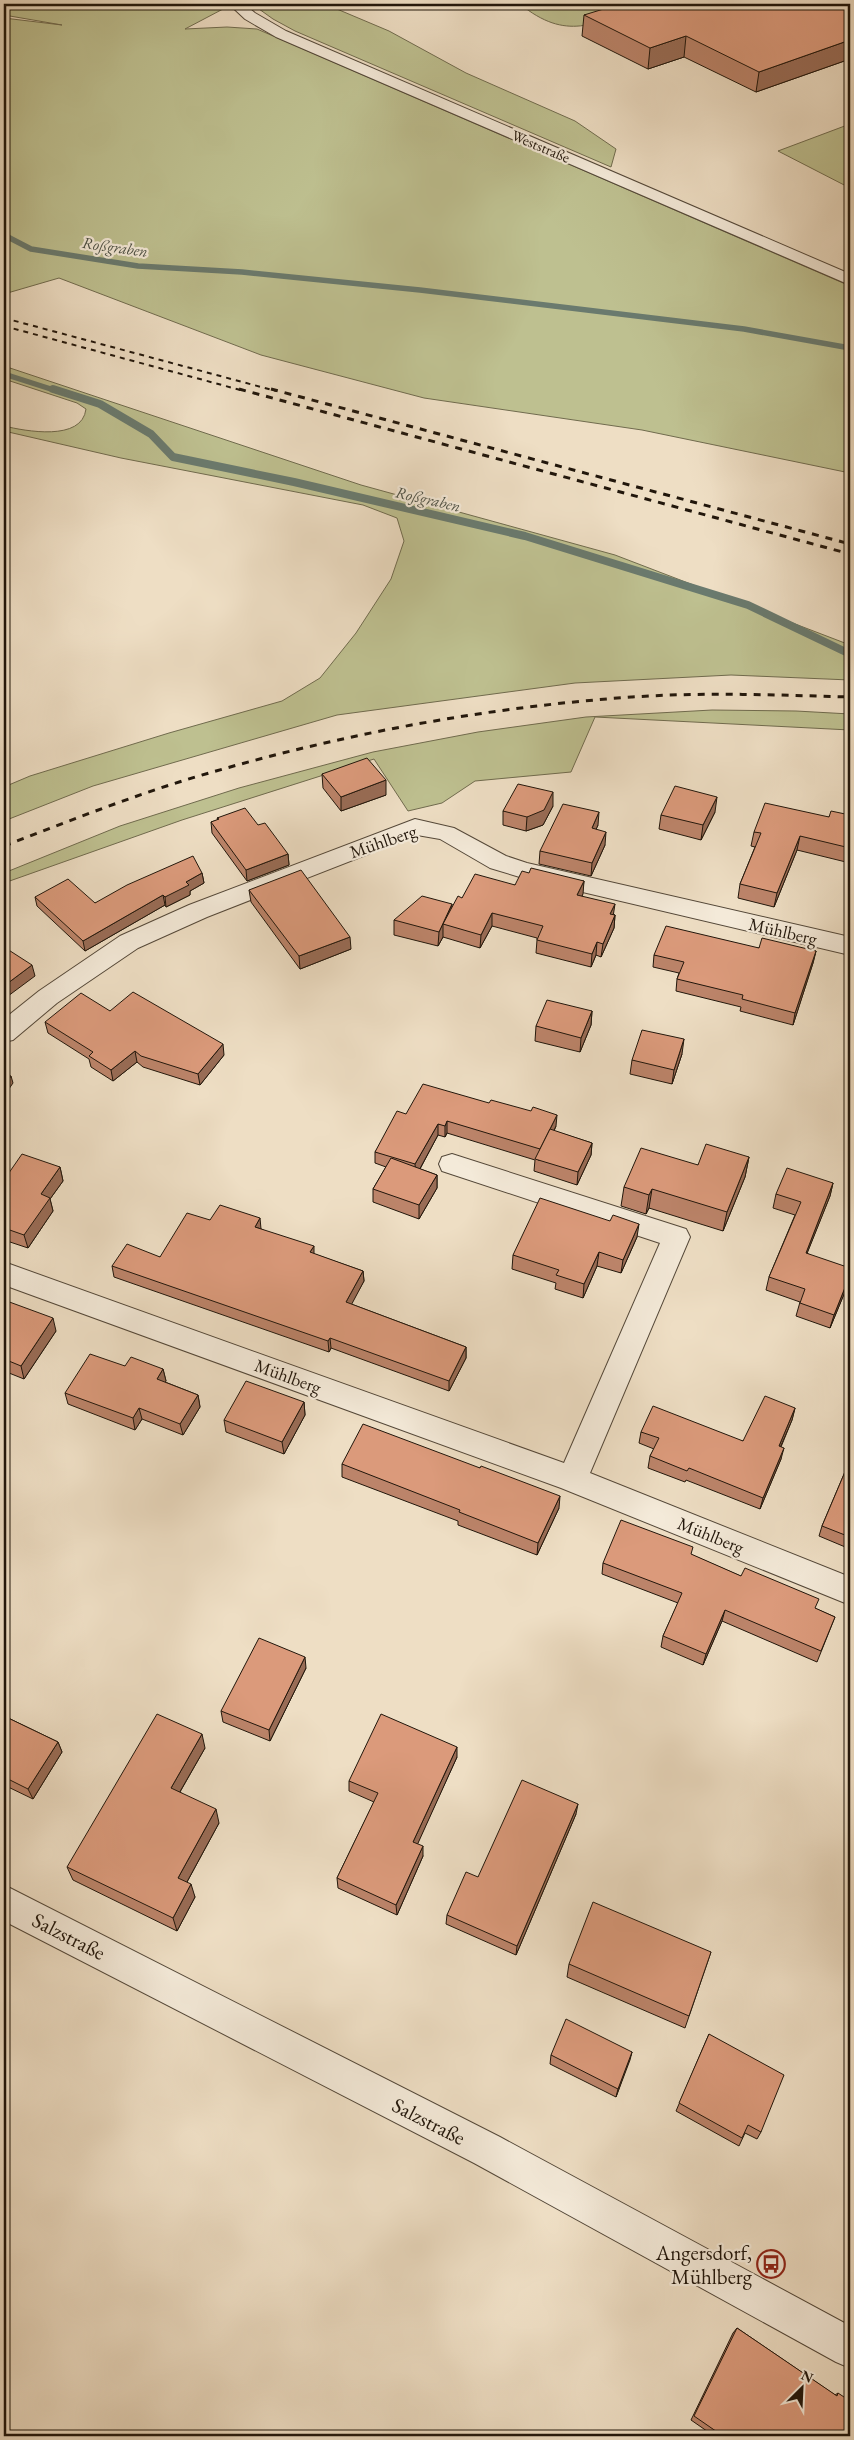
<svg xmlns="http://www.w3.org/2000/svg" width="854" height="2440" viewBox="0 0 854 2440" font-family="'EB Garamond',serif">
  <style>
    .green { fill: #bec090; stroke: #706b4e }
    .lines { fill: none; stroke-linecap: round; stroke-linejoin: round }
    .stream-far1 { stroke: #6a7a6e; stroke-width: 5.5 }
    .stream { stroke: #6a7a6e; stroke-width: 8 }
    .minor-casing { stroke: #544839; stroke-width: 2 }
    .tertiary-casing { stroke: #544839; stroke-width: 2 }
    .minor { fill: #f4ead9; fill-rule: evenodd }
    .tertiary { fill: #f4ead9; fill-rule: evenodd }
    .rail-far1 { stroke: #21160b; stroke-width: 2; stroke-dasharray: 5 5; stroke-linecap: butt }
    .rail { stroke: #21160b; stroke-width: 3; stroke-dasharray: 7 7; stroke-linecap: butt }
    .wall { fill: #bc846a; stroke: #21160b }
    .shaded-wall { fill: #996c56; stroke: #21160b }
    .building { fill: #db9a7b; stroke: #21160b }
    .labels { text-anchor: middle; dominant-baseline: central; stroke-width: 4.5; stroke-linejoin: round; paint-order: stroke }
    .far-street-label { font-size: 15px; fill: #21160b; stroke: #f4ead9 }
    .far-water-label { font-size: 16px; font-style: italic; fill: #4b5045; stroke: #f4ead9 }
    .street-label { font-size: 18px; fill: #21160b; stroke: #f4ead9 }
    .near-street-label { font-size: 21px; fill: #21160b; stroke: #f4ead9 }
    .near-poi-label { font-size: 21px; fill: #21160b; stroke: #f4ead9; text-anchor: end }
  </style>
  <rect width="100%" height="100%" fill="#eedec4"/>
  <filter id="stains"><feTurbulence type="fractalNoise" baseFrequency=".004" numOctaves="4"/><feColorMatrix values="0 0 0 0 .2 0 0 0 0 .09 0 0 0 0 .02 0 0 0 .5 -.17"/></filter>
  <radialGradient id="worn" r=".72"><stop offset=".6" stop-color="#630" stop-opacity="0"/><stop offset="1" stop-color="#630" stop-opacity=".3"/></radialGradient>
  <!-- green -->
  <g class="green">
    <polygon points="4,4 221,4 223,9 185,29 227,27 257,29 850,286 850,473 642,430 424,398 261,355 59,278 4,294 4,18 62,25 4,15"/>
    <polygon points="252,4 325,4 389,31 466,73 575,121 616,149 611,167 295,31 273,19"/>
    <path d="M520,4h124l-1,4c-50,15 -76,34 -123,-4z"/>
    <polygon points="850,124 850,188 778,151"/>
    <path d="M4,366l357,119 254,70 235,90v35l-119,-5 -156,8 -238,32 -244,71 -89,35v-34l26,-11 139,-43 113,-32 38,-23 36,-45 35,-54 13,-38 -7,-23 -34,-13 -242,-47 -117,-27v-5c21,5 78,16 82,-17l-9,-6 -73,-24z"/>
    <polygon points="712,710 796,711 850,714 850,730 595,717 571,772 475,781 442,803 408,811 374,759 182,820 4,883 4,873 120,826 239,788 373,752 478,732 586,717"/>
  </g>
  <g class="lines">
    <!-- stream-far1 -->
    <g class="stream-far1">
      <polyline points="4,235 31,249 138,266 242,272 420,290 744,329 850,348"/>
      <polyline points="4,374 57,391"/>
    </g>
    <!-- stream -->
    <polyline class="stream" points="53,389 100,404 151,434 173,457 294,482 525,536 748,605 850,654"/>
    <defs>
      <g id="minor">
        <polygon points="229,4 244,4 255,13 286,31 850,274 850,285 276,37 245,19"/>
        <polygon points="415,819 454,828 506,856 527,863 850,937 850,955 523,878 490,868 440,839 417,835 207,917 138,948 57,1003 13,1040 4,1042 4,1019 39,991 120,936 189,905"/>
        <polygon points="452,1154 686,1229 690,1237 590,1473 850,1577 850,1605 561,1488 4,1285 4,1262 564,1463 660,1243 442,1171 439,1164 442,1157"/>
      </g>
      <polygon id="tertiary" points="4,1885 500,2137 850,2326 850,2368 836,2362 474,2163 4,1921"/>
    </defs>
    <!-- minor casing -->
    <use href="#minor" class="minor-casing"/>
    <!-- tertiary casing -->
    <use href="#tertiary" class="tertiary-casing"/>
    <!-- minor -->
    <use href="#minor" class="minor"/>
    <!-- tertiary -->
    <use href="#tertiary" class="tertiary"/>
    <!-- rail-far1 -->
    <g class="rail-far1">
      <polyline points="4,318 276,391"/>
      <polyline points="4,326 244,391"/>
    </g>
    <!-- rail -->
    <g class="rail">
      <polyline points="239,389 850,554"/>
      <polyline points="271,389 850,544"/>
      <path d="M4,846c68,-26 135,-53 205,-73 138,-40 280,-66 423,-76 73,-5 145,-2 218,0"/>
    </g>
  </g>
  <!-- wall -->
  <g class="wall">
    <polygon points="850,4 850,59 756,92 684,57 648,69 582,36 584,15"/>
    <polygon points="322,774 386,795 341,811 323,788"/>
    <polygon points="553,806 543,825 526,831 503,825 503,811"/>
    <polygon points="715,812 701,840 659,829 661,815"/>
    <polygon points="850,815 850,863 797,850 774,907 738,898 740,884 755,847 751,846 754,832 829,817"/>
    <polygon points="217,818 258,825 288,854 289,865 247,881 212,833 211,822 218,820"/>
    <polygon points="598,825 596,829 605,845 591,876 539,864 540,851"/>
    <polygon points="202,873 204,883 190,891 190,895 166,907 165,905 85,951 37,906 35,897 95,903"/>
    <polygon points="529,873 584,881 582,896 615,915 614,928 601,957 596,955 591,967 536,953 537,940 537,938 492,926 480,948 443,937 438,946 394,935 394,920 452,908 462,898 515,885"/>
    <polygon points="249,890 351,949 300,969 251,902"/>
    <polygon points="759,948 816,951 813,963 793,1025 740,1011 741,1007 676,991 677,979 679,973 653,967 654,955"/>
    <polygon points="110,1011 224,1055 200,1085 143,1067 137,1062 113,1081 91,1067 89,1059 48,1033 45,1022"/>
    <polygon points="592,1011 591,1025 580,1052 535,1041 536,1026"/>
    <polygon points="682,1054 672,1084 630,1074 632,1060"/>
    <polygon points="406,1114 556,1126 554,1131 592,1143 591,1155 577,1185 534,1171 535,1160 447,1133 445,1137 438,1135 420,1169 437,1175 437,1188 419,1219 373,1202 373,1189 386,1167 375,1163 375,1152"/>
    <polygon points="749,1157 745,1177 723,1231 649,1208 646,1214 621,1206 624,1187 698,1165"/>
    <polygon points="60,1167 63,1181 50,1199 53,1211 28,1248 4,1240 4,1180"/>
    <polygon points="833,1183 830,1196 807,1253 849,1282 830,1328 796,1316 800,1302 766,1290 769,1277 795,1215 773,1208 776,1194"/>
    <polygon points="210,1220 261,1229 314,1254 363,1271 364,1281 351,1304 466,1347 466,1358 449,1391 331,1348 329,1352 114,1277 112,1266 160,1257"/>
    <polygon points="637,1237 621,1273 597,1266 583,1298 555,1289 556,1283 512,1269 513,1255"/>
    <polygon points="4,1300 56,1331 24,1379 4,1371"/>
    <polygon points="125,1366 163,1369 166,1381 165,1382 198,1395 200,1407 183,1435 142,1419 135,1430 68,1404 65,1393"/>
    <polygon points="304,1402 305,1415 284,1454 226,1432 224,1420"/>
    <polygon points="795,1408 792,1420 781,1447 781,1459 760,1509 686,1480 685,1482 648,1468 650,1456 654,1449 639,1443 641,1432 743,1441"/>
    <polygon points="850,1460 850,1549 819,1536 822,1526"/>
    <polygon points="342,1464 480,1468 559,1508 537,1555 458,1525 458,1521 342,1477"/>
    <polygon points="692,1555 835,1617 817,1662 722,1621 703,1665 661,1647 663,1636 678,1603 602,1574 603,1563"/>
    <polygon points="306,1668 270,1741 223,1722 221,1711"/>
    <polygon points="4,1716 58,1742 62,1752 33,1799 4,1785"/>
    <polygon points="205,1748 180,1792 219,1823 187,1882 195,1897 177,1931 73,1880 67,1867"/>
    <polygon points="457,1757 417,1844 423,1856 397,1915 338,1888 337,1878 374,1802 349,1791 349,1781"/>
    <polygon points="576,1814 516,1955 446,1924 447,1915 478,1877"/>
    <polygon points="711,1952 685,2028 567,1977 569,1964"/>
    <polygon points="709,2034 761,2132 757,2139 745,2133 739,2146 676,2111"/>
    <polygon points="632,2052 616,2097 550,2064 551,2055"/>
    <polygon points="737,2328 835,2395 838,2393 850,2436 714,2436 691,2420 733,2333"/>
  </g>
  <!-- shaded-wall -->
  <g class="shaded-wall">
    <polygon points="686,36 684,57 648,69 650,48"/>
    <polygon points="850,40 850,59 756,92 759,72"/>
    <polygon points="386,780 386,795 341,811 341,797"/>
    <polygon points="553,792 553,806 543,825 526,831 527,817"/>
    <polygon points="717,797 715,812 701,840 703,825"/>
    <polygon points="599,812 598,825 591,841 592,828"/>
    <polygon points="606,832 605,845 591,876 592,863"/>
    <polygon points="800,836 797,850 774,907 777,893"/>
    <polygon points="288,854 289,865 247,881 246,870"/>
    <polygon points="202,873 204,883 190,891 190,895 166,907 165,897 186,882"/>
    <polygon points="584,881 583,894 576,908 577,895"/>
    <polygon points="163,895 165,905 85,951 83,941"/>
    <polygon points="452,904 452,918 443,924 443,937 438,946 439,932"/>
    <polygon points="615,904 613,917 610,914"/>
    <polygon points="492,913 492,926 480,948 481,935"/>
    <polygon points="615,915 614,928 601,957 603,944"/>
    <polygon points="350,937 351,949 300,969 299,956"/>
    <polygon points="597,942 596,955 591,967 592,954"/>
    <polygon points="816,951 813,963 793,1025 795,1013"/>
    <polygon points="32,965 35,976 4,999 4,986"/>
    <polygon points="592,1011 591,1025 580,1052 581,1038"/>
    <polygon points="684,1039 682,1054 672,1084 674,1070"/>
    <polygon points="223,1044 224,1055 200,1085 198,1074"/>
    <polygon points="135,1051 137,1062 113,1081 111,1070"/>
    <polygon points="11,1076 13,1083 4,1096 4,1086"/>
    <polygon points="557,1115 556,1126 539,1161 540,1149"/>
    <polygon points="447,1121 447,1133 445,1137 445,1126"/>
    <polygon points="438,1124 438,1135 416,1176 415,1164"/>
    <polygon points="592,1143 591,1155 577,1185 578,1172"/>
    <polygon points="749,1157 745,1177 723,1231 727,1212"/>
    <polygon points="60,1167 63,1181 50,1199 53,1211 28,1248 24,1235 41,1194"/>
    <polygon points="437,1175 437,1188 419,1219 419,1205"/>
    <polygon points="833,1183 830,1196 802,1266 806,1253"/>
    <polygon points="652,1189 649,1208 646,1214 649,1195"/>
    <polygon points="260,1218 261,1229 255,1227"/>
    <polygon points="639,1224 637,1237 621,1273 623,1260"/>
    <polygon points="314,1246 314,1257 310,1252"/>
    <polygon points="599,1252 597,1266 583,1298 584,1284"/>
    <polygon points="363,1271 364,1281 347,1313 346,1302"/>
    <polygon points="850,1275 849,1282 830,1328 834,1315"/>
    <polygon points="53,1318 56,1331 24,1379 21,1366"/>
    <polygon points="330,1338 331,1348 329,1352 328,1341"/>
    <polygon points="466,1347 466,1358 449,1391 449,1381"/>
    <polygon points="163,1369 166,1381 160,1391 157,1379"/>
    <polygon points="198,1395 200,1407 183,1435 180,1424"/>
    <polygon points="304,1402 305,1415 284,1454 282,1442"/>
    <polygon points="139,1408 142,1419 135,1430 133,1418"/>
    <polygon points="795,1408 792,1420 776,1457 779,1446"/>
    <polygon points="784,1448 781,1459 760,1509 763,1498"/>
    <polygon points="560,1496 559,1508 537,1555 538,1543"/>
    <polygon points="725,1610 722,1621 703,1665 706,1654"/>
    <polygon points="305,1657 306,1668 270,1741 269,1730"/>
    <polygon points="202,1734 205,1748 174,1802 171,1788"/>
    <polygon points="58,1742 62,1752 33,1799 28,1789"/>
    <polygon points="457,1747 457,1757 414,1852 413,1842"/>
    <polygon points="578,1804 576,1814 516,1955 517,1946"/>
    <polygon points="216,1809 219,1823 182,1891 178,1878"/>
    <polygon points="423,1846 423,1856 397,1915 396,1905"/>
    <polygon points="191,1884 195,1897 177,1931 173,1918"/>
    <polygon points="632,2052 630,2060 616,2097 618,2089"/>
  </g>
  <!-- building -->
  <g class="building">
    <polygon points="620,4 850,4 850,40 759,72 686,36 650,48 584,15"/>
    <polygon points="367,758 386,780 341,797 322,774"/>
    <polygon points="518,784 553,792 544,810 527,817 503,811"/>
    <polygon points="675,786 717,797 703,825 661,815"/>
    <polygon points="765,803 829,817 831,811 850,815 850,848 800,836 777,893 740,884 761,833 754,832"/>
    <polygon points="563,804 599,812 592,828 606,832 592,863 540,851"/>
    <polygon points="245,808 258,825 265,823 288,854 246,870 211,822 219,819 217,818"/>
    <polygon points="193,856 202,873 186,882 189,885 165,897 163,895 83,941 35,897 68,879 95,903 127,885"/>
    <polygon points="531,868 584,881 577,895 615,904 610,914 615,915 603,944 597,942 592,954 537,940 543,926 492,913 481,935 443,924 458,896 462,898 475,874 515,885 522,871 529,873"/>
    <polygon points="301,870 350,937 299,956 249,890"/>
    <polygon points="422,896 452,904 439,932 394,920"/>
    <polygon points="666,926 759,948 762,938 816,951 795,1013 742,999 743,995 677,979 684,962 654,955"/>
    <polygon points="4,947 32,965 4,986"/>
    <polygon points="133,992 223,1044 198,1074 141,1056 135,1051 111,1070 89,1056 93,1052 45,1022 81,993 110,1011"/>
    <polygon points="547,1000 592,1011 581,1038 536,1026"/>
    <polygon points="642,1030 684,1039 674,1070 632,1060"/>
    <polygon points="4,1073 11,1076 4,1086"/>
    <polygon points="423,1084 489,1103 491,1100 531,1111 533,1107 557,1115 540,1149 447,1121 445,1126 438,1124 415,1164 375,1152 397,1111 406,1114"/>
    <polygon points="550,1129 592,1143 578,1172 535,1159"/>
    <polygon points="706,1144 749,1157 727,1212 652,1189 649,1195 624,1187 641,1148 698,1165"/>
    <polygon points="22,1154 60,1167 41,1194 50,1198 24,1235 4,1228 4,1180"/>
    <polygon points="391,1158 437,1175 419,1205 373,1189"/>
    <polygon points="787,1168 833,1183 806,1253 850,1268 850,1275 834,1315 800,1303 805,1289 769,1277 801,1202 776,1194"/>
    <polygon points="540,1198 610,1221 613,1215 639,1224 623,1260 599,1252 584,1284 556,1275 559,1270 513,1255"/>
    <polygon points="220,1205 260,1218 255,1227 314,1246 310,1252 363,1271 346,1302 466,1347 449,1381 330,1338 328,1341 112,1266 127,1244 160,1257 187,1213 210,1220"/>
    <polygon points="4,1300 53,1318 21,1366 4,1359"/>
    <polygon points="90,1354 125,1366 131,1357 163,1369 157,1379 198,1395 180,1424 139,1408 133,1418 65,1393"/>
    <polygon points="246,1381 304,1402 282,1442 224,1420"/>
    <polygon points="765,1396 795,1408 779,1446 784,1448 763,1498 689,1468 687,1471 650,1456 659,1438 641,1432 653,1406 743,1441"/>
    <polygon points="363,1424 480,1468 481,1466 560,1496 538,1543 459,1512 460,1510 342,1464"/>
    <polygon points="850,1460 850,1537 822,1526"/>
    <polygon points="621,1520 693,1547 691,1554 741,1576 745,1568 819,1599 815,1608 835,1617 821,1651 725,1610 706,1654 663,1636 682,1593 603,1563"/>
    <polygon points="259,1638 305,1657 269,1730 221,1711"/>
    <polygon points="157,1714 202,1734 171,1788 216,1809 178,1878 191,1884 173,1918 67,1867"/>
    <polygon points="381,1714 457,1747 413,1842 423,1846 396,1905 337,1878 378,1793 349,1781"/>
    <polygon points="4,1716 58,1742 28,1789 4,1777"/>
    <polygon points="522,1780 578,1804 517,1946 447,1915 466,1872 478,1877"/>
    <polygon points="593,1902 711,1952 689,2016 569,1964"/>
    <polygon points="566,2019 632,2052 618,2089 551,2055"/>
    <polygon points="709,2034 784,2075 761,2132 748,2125 742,2138 679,2103"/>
    <polygon points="737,2328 837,2396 838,2393 850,2401 850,2436 723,2436 694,2416"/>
  </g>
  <!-- icons -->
  <defs>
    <symbol id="bus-ring" viewBox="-11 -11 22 22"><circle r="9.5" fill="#f4ead9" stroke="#8f2418" stroke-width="1.5"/><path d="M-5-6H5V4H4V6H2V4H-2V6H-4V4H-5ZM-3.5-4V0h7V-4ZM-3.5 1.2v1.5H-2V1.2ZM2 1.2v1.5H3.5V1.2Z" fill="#8f2418"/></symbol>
  </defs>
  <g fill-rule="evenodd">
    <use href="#bus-ring" x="755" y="2248" width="32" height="32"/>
  </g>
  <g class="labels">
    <!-- far-street labels -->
    <g class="far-street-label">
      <text transform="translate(541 146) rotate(23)">Weststraße</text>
    </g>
    <!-- far-water labels -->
    <g class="far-water-label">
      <text transform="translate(115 247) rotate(8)">Roßgraben</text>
      <text transform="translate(428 499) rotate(13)">Roßgraben</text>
    </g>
    <!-- street labels -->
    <g class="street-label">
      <text transform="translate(383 841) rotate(-19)">Mühlberg</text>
      <text transform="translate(783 931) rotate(13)">Mühlberg</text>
      <text transform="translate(288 1376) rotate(20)">Mühlberg</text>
      <text transform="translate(711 1535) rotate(22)">Mühlberg</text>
    </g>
    <!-- near-street labels -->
    <g class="near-street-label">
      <text transform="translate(69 1936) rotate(27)">Salzstraße</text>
      <text transform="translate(429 2121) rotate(27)">Salzstraße</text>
    </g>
    <!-- near-poi labels -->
    <g class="near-poi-label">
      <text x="752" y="2252">Angersdorf,<tspan x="752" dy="24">Mühlberg</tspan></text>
    </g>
  </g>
  <!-- margin -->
  <rect width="854" height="2440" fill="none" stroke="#eedec4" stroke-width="20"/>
  <rect x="5" y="5" width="844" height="2430" fill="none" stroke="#21160b" stroke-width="2.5"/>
  <rect x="10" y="10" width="834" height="2420" fill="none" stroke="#21160b"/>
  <!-- north arrow -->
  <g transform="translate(802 2388) rotate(24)" stroke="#f4ead9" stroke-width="4" paint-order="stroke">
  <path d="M0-4L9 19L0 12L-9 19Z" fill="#21160b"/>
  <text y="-8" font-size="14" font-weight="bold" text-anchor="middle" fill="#21160b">N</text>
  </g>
  <rect width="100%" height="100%" filter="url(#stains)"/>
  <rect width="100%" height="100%" fill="url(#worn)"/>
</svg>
